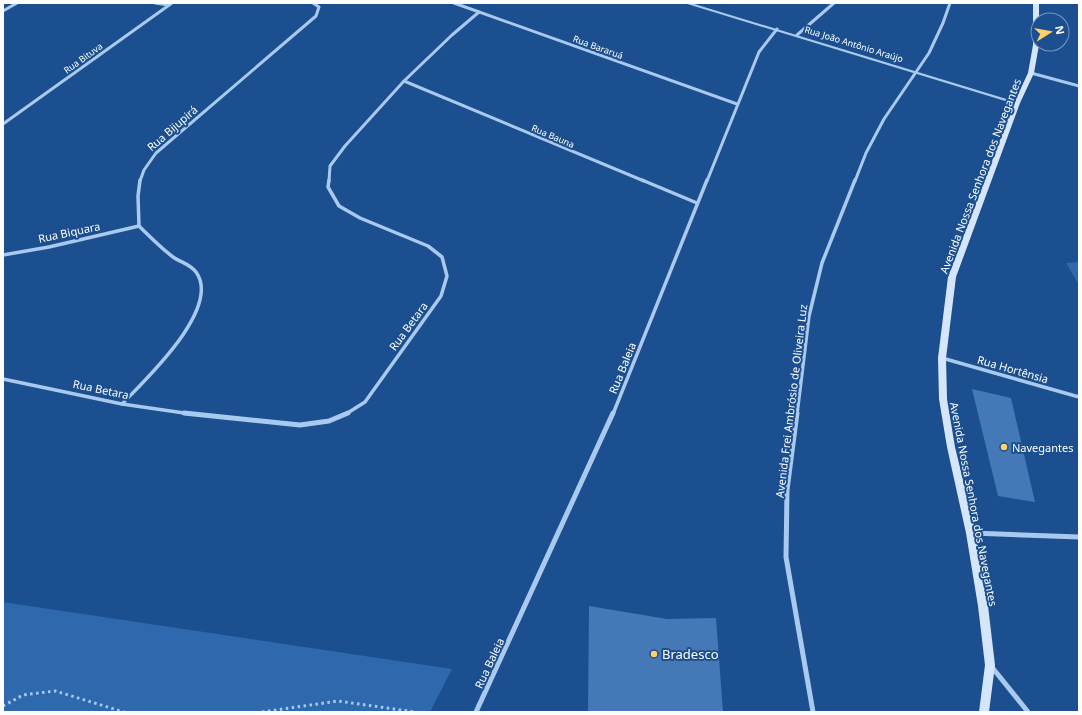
<svg xmlns="http://www.w3.org/2000/svg" width="1082" height="715" viewBox="0 0 1082 715" font-family="'Noto Sans',sans-serif">
  <style>
    .green { fill: #2e69ad }
    .building { fill: #4478b7 }
    .lines { fill: none; stroke-linecap: round; stroke-linejoin: round }
    .path { stroke: #a9c9ee; stroke-width: 3; stroke-dasharray: 2.5 3.5; stroke-linecap: butt }
    .minor-far2 { stroke: #a9c9ee; stroke-width: 3 }
    .minor-far1 { stroke: #a9c9ee; stroke-width: 3.5 }
    .minor { stroke: #a9c9ee; stroke-width: 5 }
    .tertiary { fill: #a9c9ee; fill-rule: evenodd }
    .secondary { fill: #d6e6fa; fill-rule: evenodd }
    .poi-dot { fill: #ffd166; stroke: #1b4f8f; stroke-width: 1.5 }
    .labels { text-anchor: middle; dominant-baseline: central; stroke-width: 4; stroke-linejoin: round; paint-order: stroke }
    .far-street-label { font-size: 9px; fill: #fff; stroke: #1b4f8f }
    .street-label { font-size: 11px; fill: #fff; stroke: #1b4f8f }
    .poi-label { font-size: 11px; fill: #fff; stroke: #1b4f8f; text-anchor: start }
    .near-poi-label { font-size: 13px; fill: #fff; stroke: #1b4f8f; text-anchor: start }
  </style>
  <rect width="100%" height="100%" fill="#1b4f8f"/>
  <!-- green -->
  <g class="green">
    <polygon points="1079,262 1079,285 1066,263"/>
    <polygon points="3,602 9,603 452,669 430,712 3,712"/>
  </g>
  <!-- building -->
  <g class="building">
    <polygon points="972,389 1011,398 1035,502 998,496"/>
    <polygon points="589,606 667,619 716,618 723,712 588,712"/>
  </g>
  <g class="lines">
    <!-- path -->
    <g class="path">
      <polyline points="3,706 23,695 55,691 124,712"/>
      <polyline points="262,712 338,701 415,712"/>
    </g>
    <!-- minor-far2 -->
    <g class="minor-far2">
      <polyline points="155,3 169,5"/>
      <polyline points="454,3 737,104"/>
      <polyline points="3,11 17,3"/>
      <polyline points="797,35 834,3"/>
      <polyline points="1031,73 1079,86"/>
      <polyline points="404,81 644,181"/>
      <polyline points="3,124 172,3"/>
      <polyline points="140,181 144,170 156,153 316,16 319,7 313,3"/>
      <polyline points="329,181 330,166 345,146 404,81 452,35 479,12"/>
      <polyline points="707,181 759,52 777,29"/>
      <polyline points="855,181 866,153 884,119 929,53 943,23 950,3"/>
    </g>
    <!-- minor-far1 -->
    <g class="minor-far1">
      <polyline points="329,180 328,187 339,206 360,218 428,246 442,257 447,276 441,296 365,402 346,414"/>
      <polyline points="642,180 697,203"/>
      <polyline points="3,255 49,247 139,226"/>
      <polyline points="942,358 1079,397"/>
      <polyline points="3,379 122,404 191,414"/>
      <path d="M122,404c24,-25 100,-96 74,-132 -6,-8 -16,-10 -23,-15 -12,-9 -23,-20 -34,-31l-1,-30 2,-16"/>
      <polyline points="613,414 707,180"/>
      <polyline points="797,414 809,316 822,263 855,180"/>
    </g>
    <!-- minor -->
    <g class="minor">
      <polyline points="184,413 300,425 329,421 348,413"/>
      <polyline points="797,413 787,490 786,557 813,712"/>
      <polyline points="972,533 1079,537"/>
      <polyline points="991,666 1028,712"/>
      <polyline points="476,712 613,413"/>
    </g>
    <!-- tertiary -->
    <polygon class="tertiary" points="684,3 691,3 1020,103 1017,105 1015,104"/>
    <!-- secondary -->
    <polygon class="secondary" points="1033,3 1039,3 1039,45 1034,73 1020,103 956,277 946,358 947,399 955,447 976,533 988,606 995,665 989,712 979,712 985,665 978,606 966,533 947,447 939,399 938,358 948,277 1014,103 1028,73 1033,45"/>
  </g>
  <!-- markers -->
  <g class="poi-dot">
    <circle cx="1004" cy="447" r="4"/>
    <circle cx="654" cy="654" r="4"/>
  </g>
  <g class="labels">
    <!-- far-street labels -->
    <g class="far-street-label">
      <text transform="translate(854 44) rotate(17)">Rua João Antônio Araújo</text>
      <text transform="translate(598 47) rotate(20)">Rua Bararuá</text>
      <text transform="translate(83 58) rotate(-36)">Rua Bituva</text>
      <text transform="translate(553 136) rotate(23)">Rua Bauna</text>
    </g>
    <!-- street labels -->
    <g class="street-label">
      <text transform="translate(172 128) rotate(-41)">Rua Bijupirá</text>
      <text transform="translate(980 176) rotate(-69)">Avenida Nossa Senhora dos Navegantes</text>
      <text transform="translate(69 232) rotate(-12)">Rua Biquara</text>
      <text transform="translate(408 326) rotate(-54)">Rua Betara</text>
      <text transform="translate(622 368) rotate(-68)">Rua Baleia</text>
      <text transform="translate(1013 369) rotate(16)">Rua Hortênsia</text>
      <text transform="translate(101 389) rotate(12)">Rua Betara</text>
      <text transform="translate(791 401) rotate(-83)">Avenida Frei Ambrósio de Oliveira Luz</text>
      <text transform="translate(974 504) rotate(79)">Avenida Nossa Senhora dos Navegantes</text>
      <text transform="translate(489 663) rotate(-65)">Rua Baleia</text>
    </g>
    <!-- poi labels -->
    <g class="poi-label">
      <text x="1012" y="447">Navegantes</text>
    </g>
    <!-- near-poi labels -->
    <g class="near-poi-label">
      <text x="662" y="654">Bradesco</text>
    </g>
  </g>
  <!-- border -->
  <rect width="1082" height="715" fill="none" stroke="#ffffff" stroke-width="8"/>
  <!-- north arrow -->
  <g transform="translate(1050 32) rotate(79)"><circle r="19" fill="#1b4f8f" stroke="#7695bc"/>
  <path d="M0-3L7 15L0 10L-7 15Z" fill="#ffd166"/>
  <text y="-6" font-size="11" font-weight="bold" text-anchor="middle" fill="#ffffff">N</text>
  </g>
</svg>
